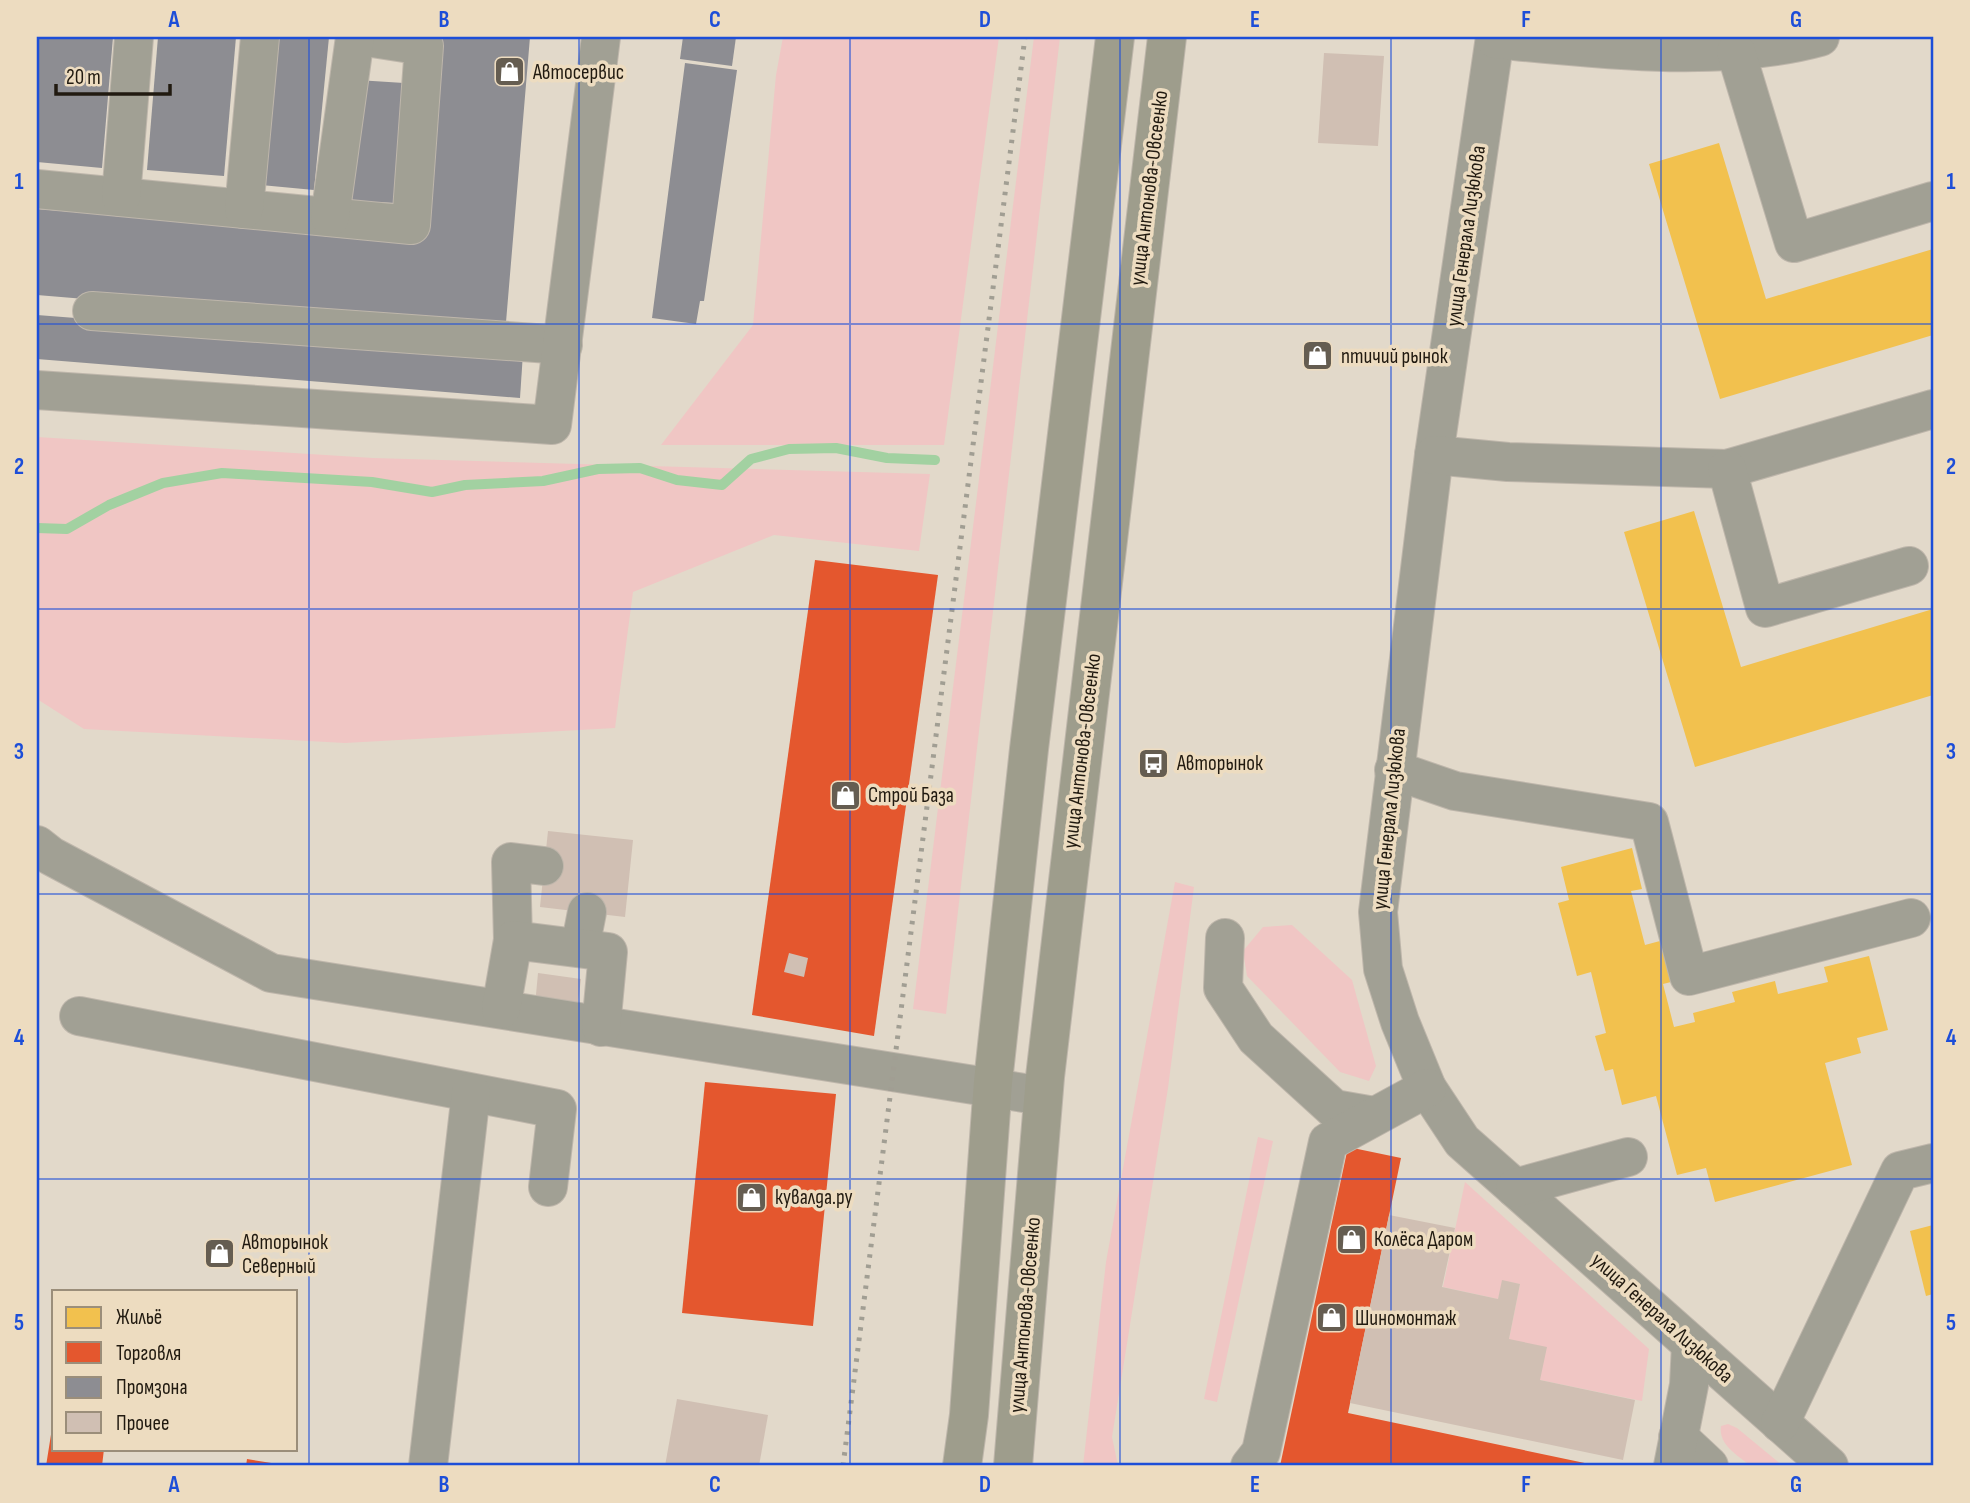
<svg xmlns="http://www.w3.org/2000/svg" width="1970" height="1503" viewBox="0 0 1970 1503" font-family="'Sofia Sans Condensed',sans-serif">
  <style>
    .green { fill: #f0c6c4 }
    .homes { fill: #f2c14e }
    .shops { fill: #e4572e }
    .industry { fill: #8d8d92 }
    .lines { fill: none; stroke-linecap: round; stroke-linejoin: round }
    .stream { stroke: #a2d1a1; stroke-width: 10 }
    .building { fill: #d0bfb3 }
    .minor-casing { stroke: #beb6ab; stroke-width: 40 }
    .highway-casing { stroke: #beb6ab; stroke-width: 40 }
    .minor { stroke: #a1a094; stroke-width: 38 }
    .highway { stroke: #9e9d8c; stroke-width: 38 }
    .rail { stroke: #a19e93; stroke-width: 5; stroke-dasharray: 3.5 7; stroke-linecap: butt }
    .grid { fill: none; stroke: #1d4ed8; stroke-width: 2; stroke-opacity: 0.55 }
    .labels { text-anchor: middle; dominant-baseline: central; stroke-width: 7; stroke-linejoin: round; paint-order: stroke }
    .poi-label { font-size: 21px; fill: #211a10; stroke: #eddcc0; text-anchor: start }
    .street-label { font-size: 21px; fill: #211a10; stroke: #eddcc0 }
    .neatline { fill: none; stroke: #1d4ed8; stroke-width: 2.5 }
    .grid-label { font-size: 23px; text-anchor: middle; font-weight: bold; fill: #1d4ed8 }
  </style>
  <rect width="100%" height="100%" fill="#e2d9ca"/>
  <!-- green -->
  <g class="green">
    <polygon points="783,37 999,37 944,445 661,445 753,325 776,75"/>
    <polygon points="1034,37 1060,37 946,1014 913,1009"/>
    <polygon points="37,437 373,458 930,474 919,551 774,535 633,592 615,728 345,743 84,729 37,699"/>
    <polygon points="1175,882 1194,887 1168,1088 1112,1437 1118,1466 1083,1466 1106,1262"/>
    <polygon points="1292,925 1352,980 1376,1066 1369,1081 1340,1072 1247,976 1243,951 1263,927"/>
    <polygon points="1258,1137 1273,1141 1217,1402 1204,1399"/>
    <polygon points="1465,1182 1649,1349 1642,1401 1540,1380 1509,1339 1520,1284 1503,1281 1498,1299 1443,1287"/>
    <path d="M1728,1424l9,4 46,38h-32c-12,-10 -33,-21 -30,-40z"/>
  </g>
  <!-- homes -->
  <g class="homes">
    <polygon points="1719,143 1766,299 1933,249 1933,335 1720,399 1649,164"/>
    <polygon points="1694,511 1741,667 1933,609 1933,695 1695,767 1624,532"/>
    <polygon points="1632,848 1642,889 1631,891 1645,945 1660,941 1671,982 1663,984 1674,1027 1695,1022 1693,1013 1735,1002 1732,992 1775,981 1778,994 1828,982 1824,967 1869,956 1888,1030 1857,1038 1861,1053 1825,1063 1852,1165 1715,1202 1706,1168 1677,1175 1656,1096 1622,1105 1613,1069 1605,1071 1595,1036 1606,1033 1591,972 1577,976 1558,903 1569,900 1561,867"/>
    <polygon points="1933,1225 1933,1294 1926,1296 1910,1231"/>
  </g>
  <!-- shops -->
  <g class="shops">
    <polygon points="815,560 938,575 874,1036 752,1015"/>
    <polygon points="705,1082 836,1094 813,1326 682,1313"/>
    <polygon points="1348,1147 1401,1158 1348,1413 1599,1466 1280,1466"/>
    <polygon points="53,1422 54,1449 104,1449 102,1466 46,1466"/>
    <polygon points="247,1459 284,1465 284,1466 246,1466"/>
  </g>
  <!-- industry -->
  <g class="industry">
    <polygon points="37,37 113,37 102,168 37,162"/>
    <polygon points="158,37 236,37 224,176 147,170"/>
    <polygon points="275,37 329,37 314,190 261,185"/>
    <polygon points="423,37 530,37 505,334 37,295 37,209 420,240"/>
    <polygon points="683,37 736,37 732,66 680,59"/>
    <polygon points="685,63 737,70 704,301 700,301 696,324 652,318"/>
    <polygon points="357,80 404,83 396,203 348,201"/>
    <polygon points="37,315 523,353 520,398 37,359"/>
  </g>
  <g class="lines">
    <!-- stream -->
    <polyline class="stream" points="37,528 67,529 109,505 163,483 222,473 372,482 432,492 465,485 543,481 598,469 640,468 677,480 722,485 751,459 789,449 836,448 887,458 935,460"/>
  </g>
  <!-- building -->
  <g class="building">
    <polygon points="1324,53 1384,56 1378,146 1318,143"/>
    <polygon points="548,831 633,840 625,917 540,907"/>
    <polygon points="789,953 808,958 804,977 784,972"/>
    <polygon points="538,973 581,979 577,1010 535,1005"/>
    <polygon points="1389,1215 1455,1228 1442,1287 1498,1299 1502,1280 1520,1284 1509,1339 1547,1347 1540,1380 1635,1400 1623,1460 1350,1403"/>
    <polygon points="677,1399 768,1415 759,1466 665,1466"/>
  </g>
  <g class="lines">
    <defs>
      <g id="minor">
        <polyline points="1495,37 1434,455 1378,912 1383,969 1400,1022 1427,1088 1462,1141 1829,1466"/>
        <path d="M1495,39c102,10 227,25 325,-2"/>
        <polyline points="1736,52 1794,243 1933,201"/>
        <polyline points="37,189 411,225 424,46 366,37"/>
        <polyline points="121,197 134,37"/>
        <polyline points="244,209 260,37"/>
        <polyline points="330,217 355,37"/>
        <polyline points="92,311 563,345"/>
        <polyline points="37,390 552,425 601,37"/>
        <polyline points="1434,455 1508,462 1727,469 1933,409"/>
        <polyline points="1727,469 1765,608 1909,566"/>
        <polyline points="1394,770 1455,791 1649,822 1689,976 1911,918"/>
        <polyline points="37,845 51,856 271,973 1043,1096"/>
        <polyline points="1225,938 1223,988 1256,1038 1334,1109 1374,1116"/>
        <polyline points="513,940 511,862 544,866"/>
        <polyline points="580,948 587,912"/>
        <polyline points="501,1009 513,940 608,952 601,1027"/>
        <polyline points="79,1016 557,1109 548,1187"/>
        <polyline points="1515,1188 1628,1157"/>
        <polyline points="1780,1423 1900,1171 1933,1163"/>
        <polyline points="1678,1437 1709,1466"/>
        <polyline points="428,1466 471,1093"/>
        <polyline points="1250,1466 1261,1452 1328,1142 1427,1088"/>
        <polyline points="1673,1466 1689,1385 1691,1344"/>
      </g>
      <g id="highway">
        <polyline points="962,1466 969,1415 993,1082 1029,749 1115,37"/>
        <polyline points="1013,1466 1045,1077 1167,37"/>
      </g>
    </defs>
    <!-- minor casing -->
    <use href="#minor" class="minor-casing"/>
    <!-- highway casing -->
    <use href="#highway" class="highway-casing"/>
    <!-- minor -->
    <use href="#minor" class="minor"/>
    <!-- highway -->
    <use href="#highway" class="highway"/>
    <!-- rail -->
    <polyline class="rail" points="843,1466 1025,37"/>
  </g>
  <!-- grid -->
  <path class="grid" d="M309,37v1429M579,37v1429M850,37v1429M1120,37v1429M1391,37v1429M1661,37v1429M37,324h1896M37,609h1896M37,894h1896M37,1179h1896"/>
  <!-- icons -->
  <defs>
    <symbol id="shop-square" viewBox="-11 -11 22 22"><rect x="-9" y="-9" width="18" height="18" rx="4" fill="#655d51" stroke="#eddcc0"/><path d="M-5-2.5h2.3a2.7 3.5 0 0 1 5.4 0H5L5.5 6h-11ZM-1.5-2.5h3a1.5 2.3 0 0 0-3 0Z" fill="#fff"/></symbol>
    <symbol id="bus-square" viewBox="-11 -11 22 22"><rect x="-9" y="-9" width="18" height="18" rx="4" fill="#655d51" stroke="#eddcc0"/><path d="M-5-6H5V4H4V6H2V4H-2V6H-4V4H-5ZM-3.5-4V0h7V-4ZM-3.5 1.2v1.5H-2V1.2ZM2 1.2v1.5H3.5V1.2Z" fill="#fff"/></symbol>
  </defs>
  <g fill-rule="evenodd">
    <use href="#shop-square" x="492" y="54" width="35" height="35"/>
    <use href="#shop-square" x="1300" y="338" width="35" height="35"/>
    <use href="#bus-square" x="1136" y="746" width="35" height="35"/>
    <use href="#shop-square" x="828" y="778" width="35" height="35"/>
    <use href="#shop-square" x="734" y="1180" width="35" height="35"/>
    <use href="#shop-square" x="1334" y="1222" width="35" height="35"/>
    <use href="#shop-square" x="202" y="1236" width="35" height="35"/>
    <use href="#shop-square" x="1314" y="1300" width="35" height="35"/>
  </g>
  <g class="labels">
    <!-- poi labels -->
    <g class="poi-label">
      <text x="533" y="72">Автосервис</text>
      <text x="1341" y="356">птичий рынок</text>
      <text x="1177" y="763">Авторынок</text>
      <text x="868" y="795">Строй База</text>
      <text x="775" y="1197">кувалда.ру</text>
      <text x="1374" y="1239">Колёса Даром</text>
      <text x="242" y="1242">Авторынок<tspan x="242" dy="24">Северный</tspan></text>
      <text x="1355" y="1318">Шиномонтаж</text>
    </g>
    <!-- street labels -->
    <g class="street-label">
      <text transform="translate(1149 188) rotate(-83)">улица Антонова-Овсеенко</text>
      <text transform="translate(1466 236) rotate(-82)">улица Генерала Лизюкова</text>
      <text transform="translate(1082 751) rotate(-83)">улица Антонова-Овсеенко</text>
      <text transform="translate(1389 819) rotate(-84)">улица Генерала Лизюкова</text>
      <text transform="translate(1025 1315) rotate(-85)">улица Антонова-Овсеенко</text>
      <text transform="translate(1662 1318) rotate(42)">улица Генерала Лизюкова</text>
    </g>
  </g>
  <!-- border -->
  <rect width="1970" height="1503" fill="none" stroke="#eddcc0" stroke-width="77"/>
  <!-- legend -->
  <rect x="52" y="1290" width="245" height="161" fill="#eddcc0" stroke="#9b8e7a" stroke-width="2"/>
  <rect x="66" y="1307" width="35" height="21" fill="#f2c14e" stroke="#9b8e7a" stroke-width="2"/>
  <text x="116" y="1324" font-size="21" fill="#211a10">Жильё</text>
  <rect x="66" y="1342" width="35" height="21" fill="#e4572e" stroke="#9b8e7a" stroke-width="2"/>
  <text x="116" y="1360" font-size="21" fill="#211a10">Торговля</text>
  <rect x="66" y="1377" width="35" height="21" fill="#8d8d92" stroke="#9b8e7a" stroke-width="2"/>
  <text x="116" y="1394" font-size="21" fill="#211a10">Промзона</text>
  <rect x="66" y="1412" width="35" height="21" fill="#d0bfb3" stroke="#9b8e7a" stroke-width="2"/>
  <text x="116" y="1430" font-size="21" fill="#211a10">Прочее</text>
  <!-- scale -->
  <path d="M56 84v10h114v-10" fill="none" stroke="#211a10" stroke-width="3.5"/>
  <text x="66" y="84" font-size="21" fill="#211a10" stroke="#eddcc0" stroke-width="5" paint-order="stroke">20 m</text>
  <rect x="38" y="38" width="1894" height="1426" class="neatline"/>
  <g class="grid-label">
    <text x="174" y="27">A</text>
    <text x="444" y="27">B</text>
    <text x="715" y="27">C</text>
    <text x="985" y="27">D</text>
    <text x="1255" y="27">E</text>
    <text x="1526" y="27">F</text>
    <text x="1796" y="27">G</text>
    <text x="19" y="189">1</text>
    <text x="1951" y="189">1</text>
    <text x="19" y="474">2</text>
    <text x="1951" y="474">2</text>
    <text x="19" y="759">3</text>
    <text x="1951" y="759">3</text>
    <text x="19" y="1045">4</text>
    <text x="1951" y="1045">4</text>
    <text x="19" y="1330">5</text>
    <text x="1951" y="1330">5</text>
    <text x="174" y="1492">A</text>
    <text x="444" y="1492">B</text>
    <text x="715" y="1492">C</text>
    <text x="985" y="1492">D</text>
    <text x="1255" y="1492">E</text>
    <text x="1526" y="1492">F</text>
    <text x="1796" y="1492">G</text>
  </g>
</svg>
